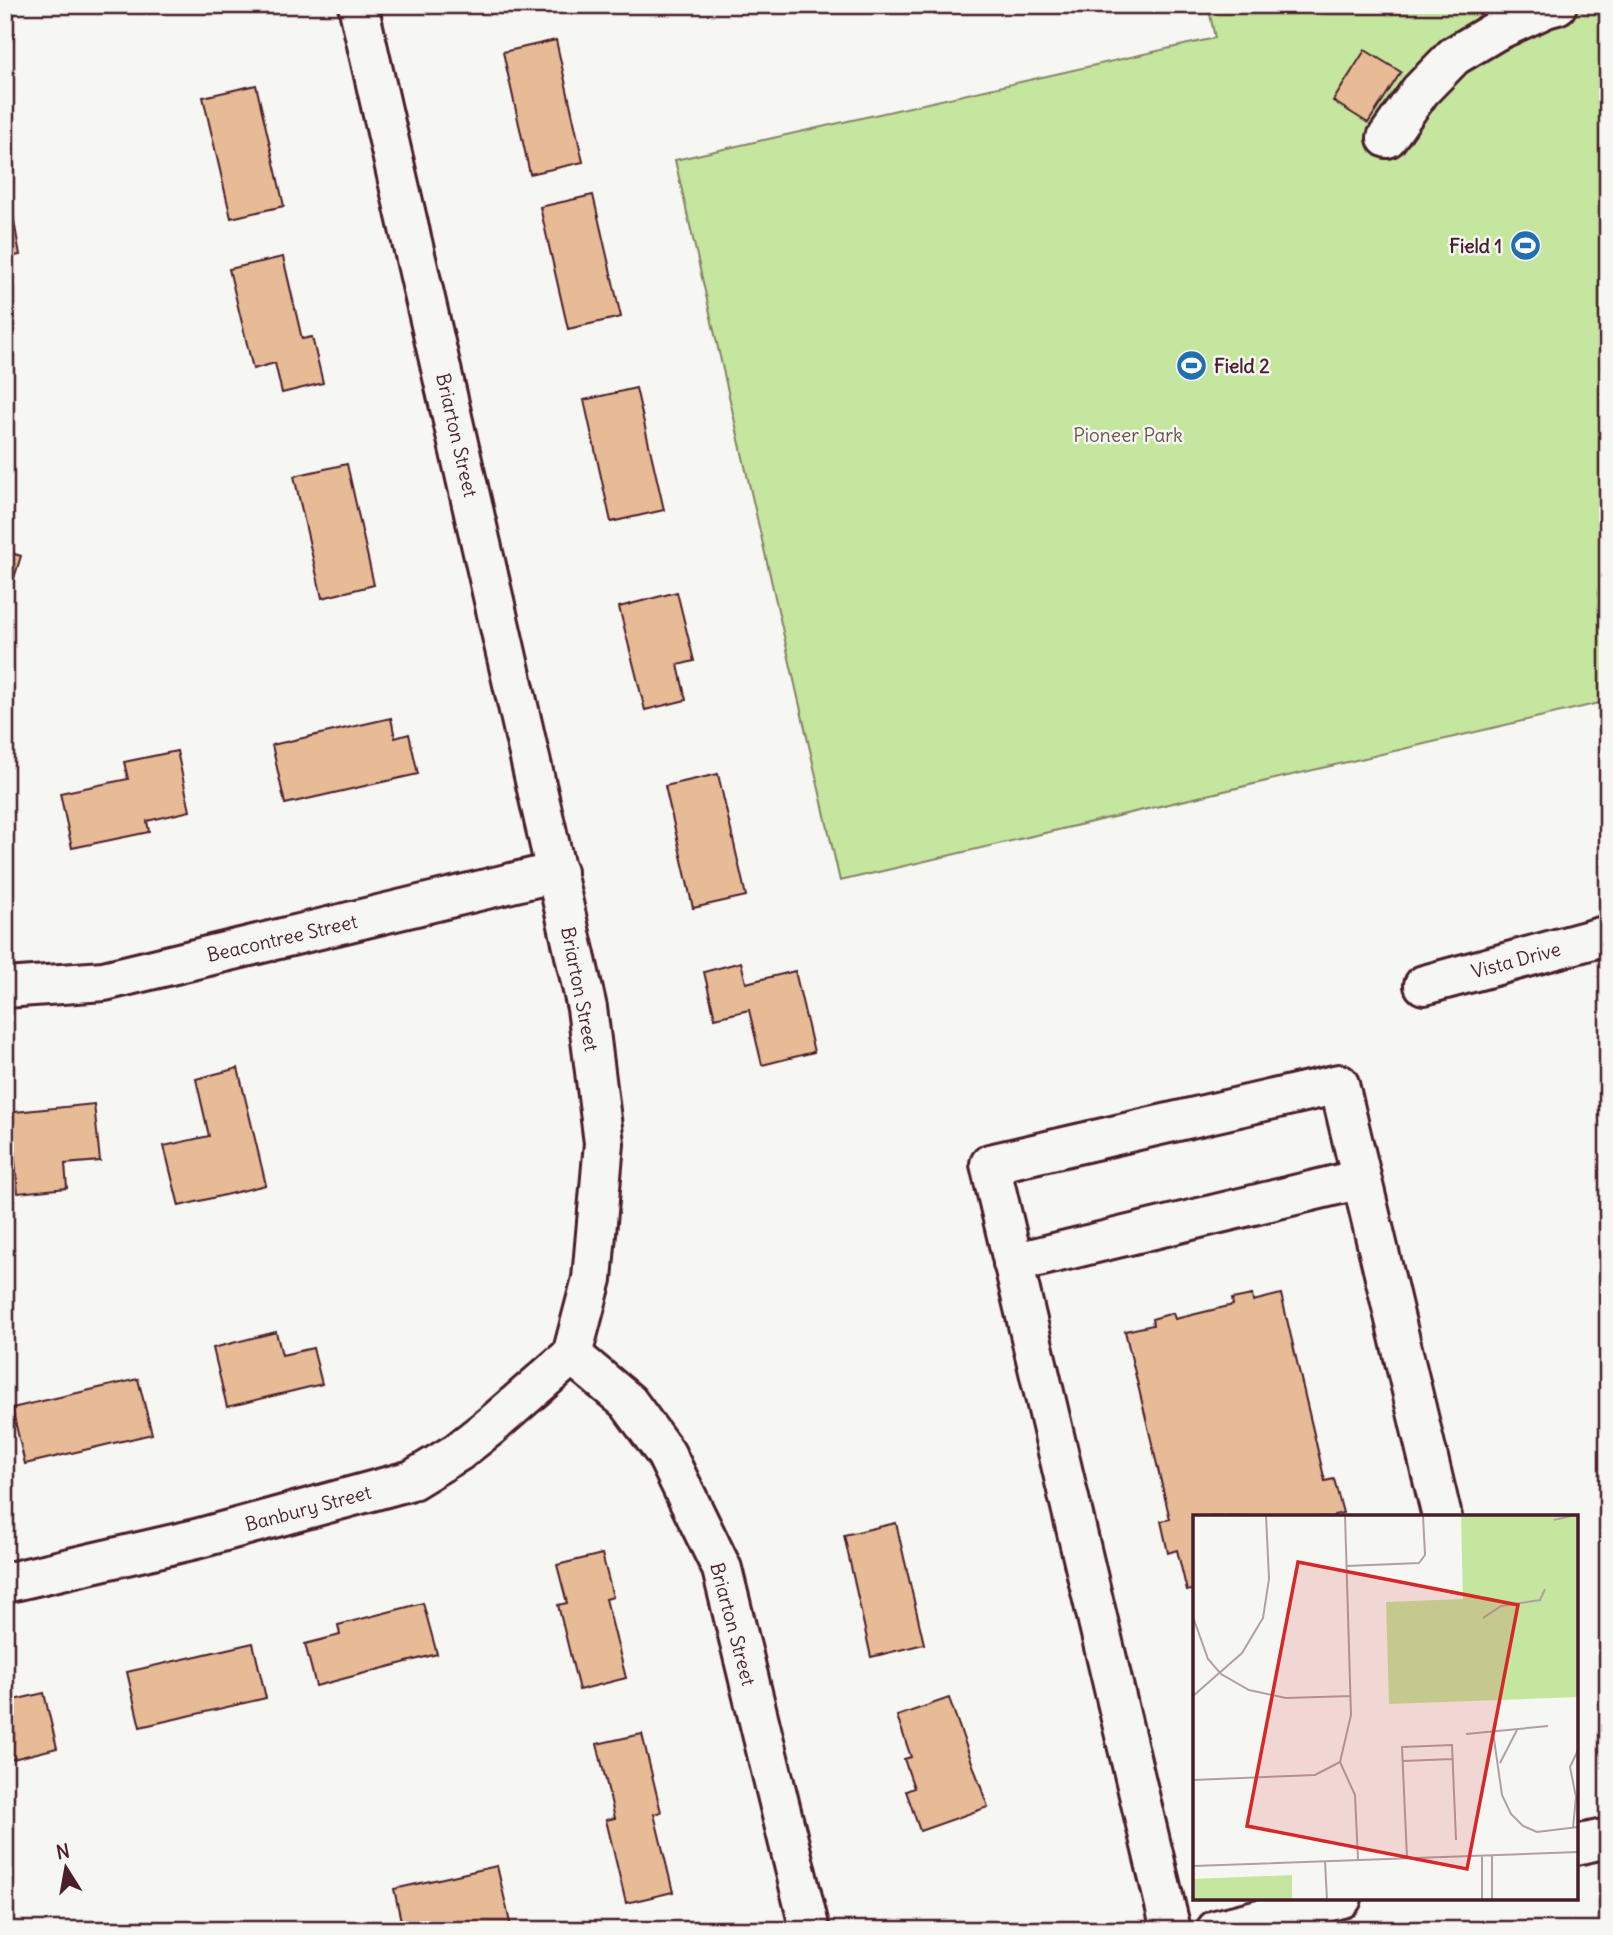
<svg xmlns="http://www.w3.org/2000/svg" width="1613" height="1935" viewBox="0 0 1613 1935" font-family="Delius,sans-serif">
  <style>
    .park { fill: #c4e69f; stroke: #878265; stroke-width: 2 }
    .building { fill: #e6bb96; stroke: #4a1f2b; stroke-width: 2 }
    .lines { fill: none; stroke-linecap: round; stroke-linejoin: round }
    .minor-casing { stroke: #4a1f2b; stroke-width: 44 }
    .minor { stroke: #f6f6f2; stroke-width: 38 }
    .labels { text-anchor: middle; dominant-baseline: central; stroke-width: 5; stroke-linejoin: round; paint-order: stroke }
    .poi-label { font-size: 19px; font-weight: bold; fill: #4a1f2b; stroke: #f6f6f2; text-anchor: end }
    .street-label { font-size: 19px; fill: #4a1f2b; stroke: #f6f6f2 }
    .park-label { font-size: 19px; fill: #685148; stroke: #f6f6f2 }
    .inset-road { fill: none; stroke: #b1a0a2; stroke-width: 2 }
    .view { fill: #d62828; fill-opacity: 0.15; stroke: #d62828; stroke-width: 3.5 }
    .inset-edge { fill: none; stroke: #4a1f2b; stroke-width: 3.5 }
  </style>
  <rect width="100%" height="100%" fill="#f6f6f2"/>
  <filter id="ink" filterUnits="userSpaceOnUse"><feTurbulence type="fractalNoise" baseFrequency=".0143" numOctaves="2"/><feDisplacementMap in="SourceGraphic" scale="14" xChannelSelector="R" yChannelSelector="G"/><feConvolveMatrix kernelMatrix="1 2 1 2 8 2 1 2 1" color-interpolation-filters="sRGB"/></filter>
  <g filter="url(#ink)">
    <!-- park -->
    <polygon class="park" points="1208,5 1608,5 1608,701 840,881 675,160 1215,38"/>
    <!-- building -->
    <g class="building">
      <polygon points="556,40 583,162 530,174 503,52"/>
      <polygon points="1365,50 1401,72 1368,123 1333,101"/>
      <polygon points="256,85 284,206 231,218 203,97"/>
      <polygon points="593,195 621,317 568,329 540,207"/>
      <polygon points="13,215 20,255 5,258 5,216"/>
      <polygon points="283,257 302,339 312,337 323,383 282,393 275,363 253,369 229,269"/>
      <polygon points="636,388 664,510 611,522 584,400"/>
      <polygon points="347,464 374,585 322,598 294,476"/>
      <polygon points="5,551 21,556 5,607"/>
      <polygon points="677,592 694,661 678,665 686,700 645,710 619,607"/>
      <polygon points="391,718 395,738 409,734 418,774 285,804 272,745"/>
      <polygon points="177,751 190,811 147,821 149,832 72,848 60,793 128,779 124,762"/>
      <polygon points="718,774 746,896 693,908 665,786"/>
      <polygon points="741,962 746,983 795,971 814,1052 762,1065 749,1010 715,1018 704,972"/>
      <polygon points="238,1068 266,1185 179,1206 164,1146 209,1136 196,1079"/>
      <polygon points="94,1104 100,1161 65,1164 67,1188 18,1193 14,1150 5,1151 5,1113"/>
      <polygon points="1281,1294 1325,1481 1334,1479 1343,1513 1334,1515 1334,1517 1195,1517 1195,1589 1187,1591 1177,1550 1168,1553 1161,1521 1170,1519 1125,1331 1153,1325 1152,1319 1173,1313 1175,1319 1233,1305 1232,1299 1252,1295 1253,1301"/>
      <polygon points="276,1332 282,1355 313,1348 322,1384 227,1407 213,1348"/>
      <polygon points="138,1379 152,1434 25,1464 12,1408"/>
      <polygon points="896,1523 924,1644 871,1657 844,1535"/>
      <polygon points="602,1554 613,1597 606,1599 626,1678 579,1690 558,1605 567,1603 557,1565"/>
      <polygon points="423,1603 437,1654 316,1686 305,1644 340,1635 338,1625"/>
      <polygon points="253,1643 266,1698 140,1727 127,1672"/>
      <polygon points="44,1693 57,1748 5,1761 5,1702"/>
      <polygon points="949,1698 988,1807 920,1831 906,1791 914,1788 904,1759 911,1757 897,1716"/>
      <polygon points="642,1734 661,1812 654,1814 673,1892 626,1903 606,1820 615,1818 597,1744"/>
      <polygon points="497,1866 511,1927 500,1930 467,1930 465,1922 428,1930 403,1930 394,1889"/>
    </g>
    <g class="lines">
      <defs>
        <g id="minor">
          <polyline points="358,5 587,1008 604,1143 592,1279 572,1355"/>
          <polyline points="1387,138 1420,91 1454,56 1496,31 1546,8 1557,5"/>
          <polyline points="1424,985 1608,935"/>
          <polyline points="5,988 104,981 557,872"/>
          <polyline points="1013,1263 1361,1179"/>
          <polyline points="572,1355 628,1402 666,1454 722,1569 810,1930"/>
          <polyline points="5,1583 196,1539 412,1480 458,1452 492,1425 572,1355"/>
          <polyline points="1576,1845 1608,1838"/>
          <polyline points="1171,1930 990,1164 1339,1084 1442,1517"/>
          <polyline points="1216,1930 1342,1898"/>
        </g>
      </defs>
      <!-- minor casing -->
      <use href="#minor" class="minor-casing"/>
      <!-- minor -->
      <use href="#minor" class="minor"/>
    </g>
  </g>
  <!-- icons -->
  <defs>
    <symbol id="stadium-disc" viewBox="-11 -11 22 22"><circle r="9.5" fill="#1f6fb2" stroke="#f6f6f2"/><path d="M0-5a6.5 5 0 1 0 0 10a6.5 5 0 1 0 0-10ZM-3.5-1.8h7v3.6h-7Z" fill="#fff"/></symbol>
  </defs>
  <g fill-rule="evenodd">
    <use href="#stadium-disc" x="1508" y="228" width="35" height="35"/>
    <use href="#stadium-disc" x="1174" y="348" width="35" height="35"/>
  </g>
  <g class="labels">
    <!-- poi labels -->
    <g class="poi-label">
      <text x="1502" y="246">Field 1</text>
      <text x="1214" y="366" text-anchor="start">Field 2</text>
    </g>
    <!-- street labels -->
    <g class="street-label">
      <text transform="translate(457 435) rotate(77)">Briarton Street</text>
      <text transform="translate(282 938) rotate(-13)">Beacontree Street</text>
      <text transform="translate(1516 960) rotate(-15)">Vista Drive</text>
      <text transform="translate(580 989) rotate(79)">Briarton Street</text>
      <text transform="translate(308 1508) rotate(-15)">Banbury Street</text>
      <text transform="translate(733 1624) rotate(75)">Briarton Street</text>
    </g>
    <!-- park labels -->
    <g class="park-label">
      <text x="1128" y="435">Pioneer Park</text>
    </g>
  </g>
  <!-- overview -->
  <g transform="translate(1193 1515)">
    <rect width="385" height="385" fill="#f6f6f2"/>
    <path d="M99,360v25h-99v-21z" fill="#c4e69f"/>
    <path d="M268,0h117v182l-189,7 -3,-102 77,-3z" fill="#c4e69f"/>
    <path class="inset-road" d="M361,5l21,-5M154,51l72,-3 6,-8 -2,-40M0,102l15,42 13,15 28,16 37,8 65,-2M290,103l18,-12 39,-6 5,-11M0,181l49,-43 21,-35 6,-39 -3,-64M300,217l9,63 9,19 12,12 14,6 41,-5M273,219l82,-8M210,246l49,-2M147,247l11,-47 -6,-200M147,247l15,33 3,65M307,248l17,-33M0,265l122,-5 25,-13M380,313l3,-31 -6,-30 8,-17M289,340v45M214,343l-5,-111 50,-2 4,95M132,346l2,39M0,351l385,-14M299,385v-45"/>
    <path class="view" d="M105,47l220,43 -51,264 -220,-43z"/>
    <rect width="385" height="385" class="inset-edge"/>
  </g>
  <!-- margin -->
  <rect width="1613" height="1935" fill="none" stroke="#f6f6f2" stroke-width="28"/>
  <rect x="14" y="14" width="1585" height="1907" fill="none" stroke="#4a1f2b" stroke-width="2.5" filter="url(#ink)"/>
  <!-- north arrow -->
  <g transform="translate(66 1868) rotate(349)" stroke="#f6f6f2" stroke-width="5" paint-order="stroke">
  <path d="M0-5L12 26L0 18L-12 26Z" fill="#4a1f2b"/>
  <text y="-10" font-size="19" font-weight="bold" text-anchor="middle" fill="#4a1f2b">N</text>
  </g>
</svg>
